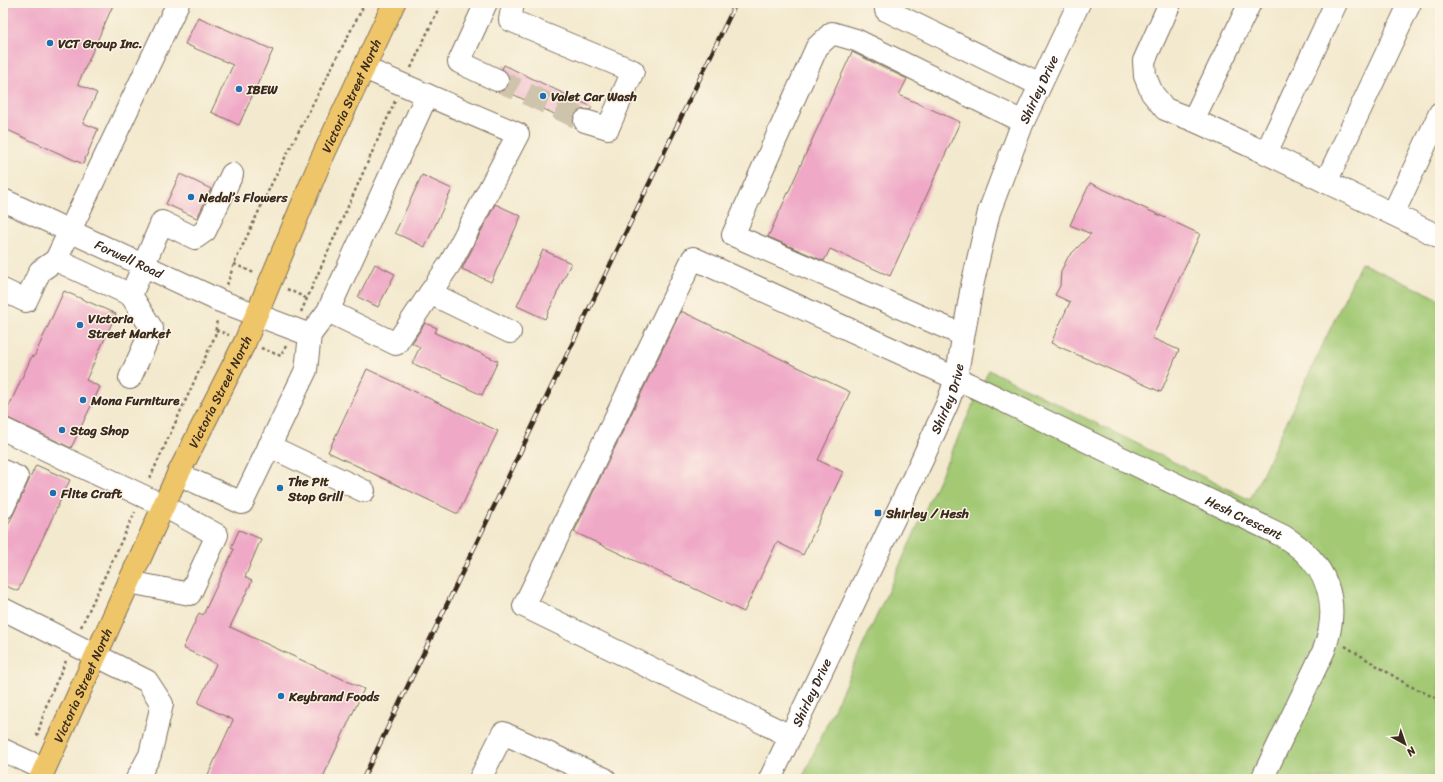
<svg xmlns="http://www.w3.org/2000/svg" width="1443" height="782" viewBox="0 0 1443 782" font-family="Sriracha,sans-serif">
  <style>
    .green { fill: #a3c974; stroke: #6f7a49 }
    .building { fill: #efa8c6 }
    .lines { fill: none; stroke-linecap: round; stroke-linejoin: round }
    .minor-tunnel { stroke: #cec3ab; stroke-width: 22; stroke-dasharray: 22 11; stroke-linecap: butt }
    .minor-casing { stroke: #7b6d5c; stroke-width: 24 }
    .major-casing { stroke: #7b6d5c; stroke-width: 24 }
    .path { stroke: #7b6d5c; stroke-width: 2.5; stroke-dasharray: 3 3; stroke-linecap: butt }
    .minor { stroke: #fff; stroke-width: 22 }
    .major { stroke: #eec569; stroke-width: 22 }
    .rail-casing { stroke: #3b2a1e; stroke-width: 4.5 }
    .rail { stroke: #fcf5e5; stroke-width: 3; stroke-dasharray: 9; stroke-linecap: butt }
    .poi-dot { fill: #1f6fb2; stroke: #fcf5e5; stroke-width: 1.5 }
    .labels { text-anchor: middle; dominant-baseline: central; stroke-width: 3; stroke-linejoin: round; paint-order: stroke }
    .poi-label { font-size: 13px; font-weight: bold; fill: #3b2a1e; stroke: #fcf5e5; text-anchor: start }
    .street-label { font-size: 13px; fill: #3b2a1e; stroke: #fcf5e5 }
  </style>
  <rect width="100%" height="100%" fill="#fcf5e5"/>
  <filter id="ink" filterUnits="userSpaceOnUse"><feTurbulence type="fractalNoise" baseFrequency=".025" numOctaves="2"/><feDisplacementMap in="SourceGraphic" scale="8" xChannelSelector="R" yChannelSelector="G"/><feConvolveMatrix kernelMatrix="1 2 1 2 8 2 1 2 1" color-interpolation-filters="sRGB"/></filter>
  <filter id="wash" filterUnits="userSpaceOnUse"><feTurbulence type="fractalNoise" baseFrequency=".012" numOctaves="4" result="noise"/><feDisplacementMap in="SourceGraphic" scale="16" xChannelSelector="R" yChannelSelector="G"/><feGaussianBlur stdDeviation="0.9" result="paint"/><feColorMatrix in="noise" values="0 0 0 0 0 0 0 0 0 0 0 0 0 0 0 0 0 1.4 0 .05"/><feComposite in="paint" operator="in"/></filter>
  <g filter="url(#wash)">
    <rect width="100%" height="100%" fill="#f3e9ce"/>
    <!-- green -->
    <polygon class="green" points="1361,263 1440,299 1440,779 802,779 989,370 1250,500"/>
    <g id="blocks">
      <!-- building -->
      <g class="building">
        <polygon points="3,3 114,3 78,84 97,93 83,123 98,129 83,164 3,128"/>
        <polygon points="198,17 273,50 239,125 211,112 233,65 185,44"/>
        <polygon points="852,52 907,79 899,95 960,122 890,276 830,249 824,261 768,237"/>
        <polygon points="504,65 592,107 590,110 583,109 577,112 573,117 573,123 504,90 508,86 509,79 507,73 502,69"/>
        <polygon points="180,174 211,189 197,218 166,204"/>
        <polygon points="422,175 452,189 425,247 395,233"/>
        <polygon points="1090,183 1200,234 1152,338 1179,350 1161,392 1051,343 1070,302 1055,295 1060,286 1061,271 1068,257 1091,234 1070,225"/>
        <polygon points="495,204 521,216 491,282 462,269"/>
        <polygon points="543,250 571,263 545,319 517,306"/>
        <polygon points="375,264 395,274 378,307 358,297"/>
        <polygon points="64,291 116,314 86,380 100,387 71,448 8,418 4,417 32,356 34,357"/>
        <polygon points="681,311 850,392 818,460 843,472 803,555 777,542 744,612 574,532"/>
        <polygon points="425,323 437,328 435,333 498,361 482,395 412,363 420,347 412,343"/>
        <polygon points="367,369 498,431 458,514 328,452"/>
        <polygon points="36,465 70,480 18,591 3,585 3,535 14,513"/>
        <polygon points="239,530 261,539 245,577 252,581 230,627 364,689 322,779 206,779 233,720 198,703 216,664 183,648 199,613 203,615 234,549 231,548"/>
      </g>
    </g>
  </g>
  <g filter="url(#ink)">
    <use href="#blocks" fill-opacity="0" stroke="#7b6d5c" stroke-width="1"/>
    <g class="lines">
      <!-- minor-tunnel -->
      <polyline class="minor-tunnel" points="497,80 585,121"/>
      <defs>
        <g id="minor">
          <polyline points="178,3 56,260 131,295 162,222 195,238 205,231 232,174"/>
          <polyline points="486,3 459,62 497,80"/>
          <polyline points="513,3 510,20 633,71 608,128 585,121"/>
          <polyline points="1170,3 1144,61 1145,76 1152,93 1165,109 1193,120 1266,153 1440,237"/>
          <polyline points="886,10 1040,85"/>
          <polyline points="1193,120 1250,3"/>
          <polyline points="1266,153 1336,3"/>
          <polyline points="1326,182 1410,3"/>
          <path id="s1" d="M3,200l217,101 90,34"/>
          <polyline points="1393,214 1440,113"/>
          <polyline points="3,290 26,301 40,271 56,260"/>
          <polyline points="430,293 510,332"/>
          <polyline points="328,311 396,344 451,262 518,134 364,68"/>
          <polyline points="963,335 733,235 817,47 832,33 856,40 1023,122"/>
          <polyline points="130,378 152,329 131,295"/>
          <polyline points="3,429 164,506 217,535 190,594 129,582"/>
          <polyline points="269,446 364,491"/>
          <polyline points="3,471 17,477 3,508"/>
          <polyline points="178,474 242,503 306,370 310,335 328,311 427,95"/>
          <polyline points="3,609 147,681 162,704 150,755 137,779"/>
          <path id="s2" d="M790,736l-266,-130 169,-348 286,131 304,147c44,27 59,65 41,114l-62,129"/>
          <polyline points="3,750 44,769"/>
          <polyline points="480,779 503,733 605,779"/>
          <path id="s3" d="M770,779l152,-319 26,-58 8,-23 16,-93 17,-74 34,-90 56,-119"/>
        </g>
        <g id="major">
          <path id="s4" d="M40,779l138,-305 67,-132 76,-182 73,-157"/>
        </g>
      </defs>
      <!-- minor casing -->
      <use href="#minor" class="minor-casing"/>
      <!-- major casing -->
      <use href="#major" class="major-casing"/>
      <!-- path -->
      <g class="path">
        <polyline points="411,68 441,3"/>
        <polyline points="234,264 254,273"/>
        <polyline points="227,285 234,264 272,183 365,3"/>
        <polyline points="287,289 308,299"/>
        <polyline points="301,312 395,101"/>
        <polyline points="216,330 229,335"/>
        <polyline points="261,348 281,356 286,346"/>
        <polyline points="150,478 215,336 217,319"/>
        <polyline points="81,627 135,512"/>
        <polyline points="1345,646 1408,685 1440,700"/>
        <polyline points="37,736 48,700 66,661"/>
      </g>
      <!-- minor -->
      <use href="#minor" class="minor"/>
      <!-- major -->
      <use href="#major" class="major"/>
      <defs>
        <polyline id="rail" points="363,779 736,3"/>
      </defs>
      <!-- rail casing -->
      <use href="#rail" class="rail-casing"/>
      <!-- rail -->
      <use href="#rail" class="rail"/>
    </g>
  </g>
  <!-- markers -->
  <g class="poi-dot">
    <circle cx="50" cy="43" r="4"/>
    <circle cx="239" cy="89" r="4"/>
    <circle cx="543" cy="96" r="4"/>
    <circle cx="191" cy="197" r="4"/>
    <circle cx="80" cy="325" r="4"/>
    <circle cx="83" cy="400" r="4"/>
    <circle cx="62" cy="430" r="4"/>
    <circle cx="280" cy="488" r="4"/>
    <circle cx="53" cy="493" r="4"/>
    <rect x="874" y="509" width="8" height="8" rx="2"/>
    <circle cx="281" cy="696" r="4"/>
  </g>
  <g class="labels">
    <!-- poi labels -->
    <g class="poi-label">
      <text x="58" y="43">VCT Group Inc.</text>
      <text x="247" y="89">IBEW</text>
      <text x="551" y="96">Valet Car Wash</text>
      <text x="199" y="197">Nedal’s Flowers</text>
      <text x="88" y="318">Victoria<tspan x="88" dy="15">Street Market</tspan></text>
      <text x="91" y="400">Mona Furniture</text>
      <text x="70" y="430">Stag Shop</text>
      <text x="288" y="481">The Pit<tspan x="288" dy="15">Stop Grill</tspan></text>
      <text x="61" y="493">Flite Craft</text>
      <text x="886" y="513">Shirley / Hesh</text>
      <text x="289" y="696">Keybrand Foods</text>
    </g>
    <!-- street labels -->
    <g class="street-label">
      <text stroke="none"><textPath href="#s3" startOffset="744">Shirley Drive</textPath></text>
      <text stroke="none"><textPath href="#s4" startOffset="751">Victoria Street North</textPath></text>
      <text stroke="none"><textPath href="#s1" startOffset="139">Forwell Road</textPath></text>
      <text stroke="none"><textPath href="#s4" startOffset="427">Victoria Street North</textPath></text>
      <text stroke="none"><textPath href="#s3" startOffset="420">Shirley Drive</textPath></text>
      <text stroke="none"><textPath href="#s2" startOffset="1292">Hesh Crescent</textPath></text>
      <text stroke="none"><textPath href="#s4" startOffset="103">Victoria Street North</textPath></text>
      <text stroke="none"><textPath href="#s3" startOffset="96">Shirley Drive</textPath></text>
    </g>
  </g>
  <!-- margin -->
  <rect width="1443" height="782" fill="none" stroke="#fcf5e5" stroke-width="16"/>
  <!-- north arrow -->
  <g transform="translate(1405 744) rotate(140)" stroke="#fcf5e5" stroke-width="3" paint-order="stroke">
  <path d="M0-3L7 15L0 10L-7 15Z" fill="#3b2a1e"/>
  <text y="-6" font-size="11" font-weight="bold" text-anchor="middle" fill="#3b2a1e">N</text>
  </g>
</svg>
